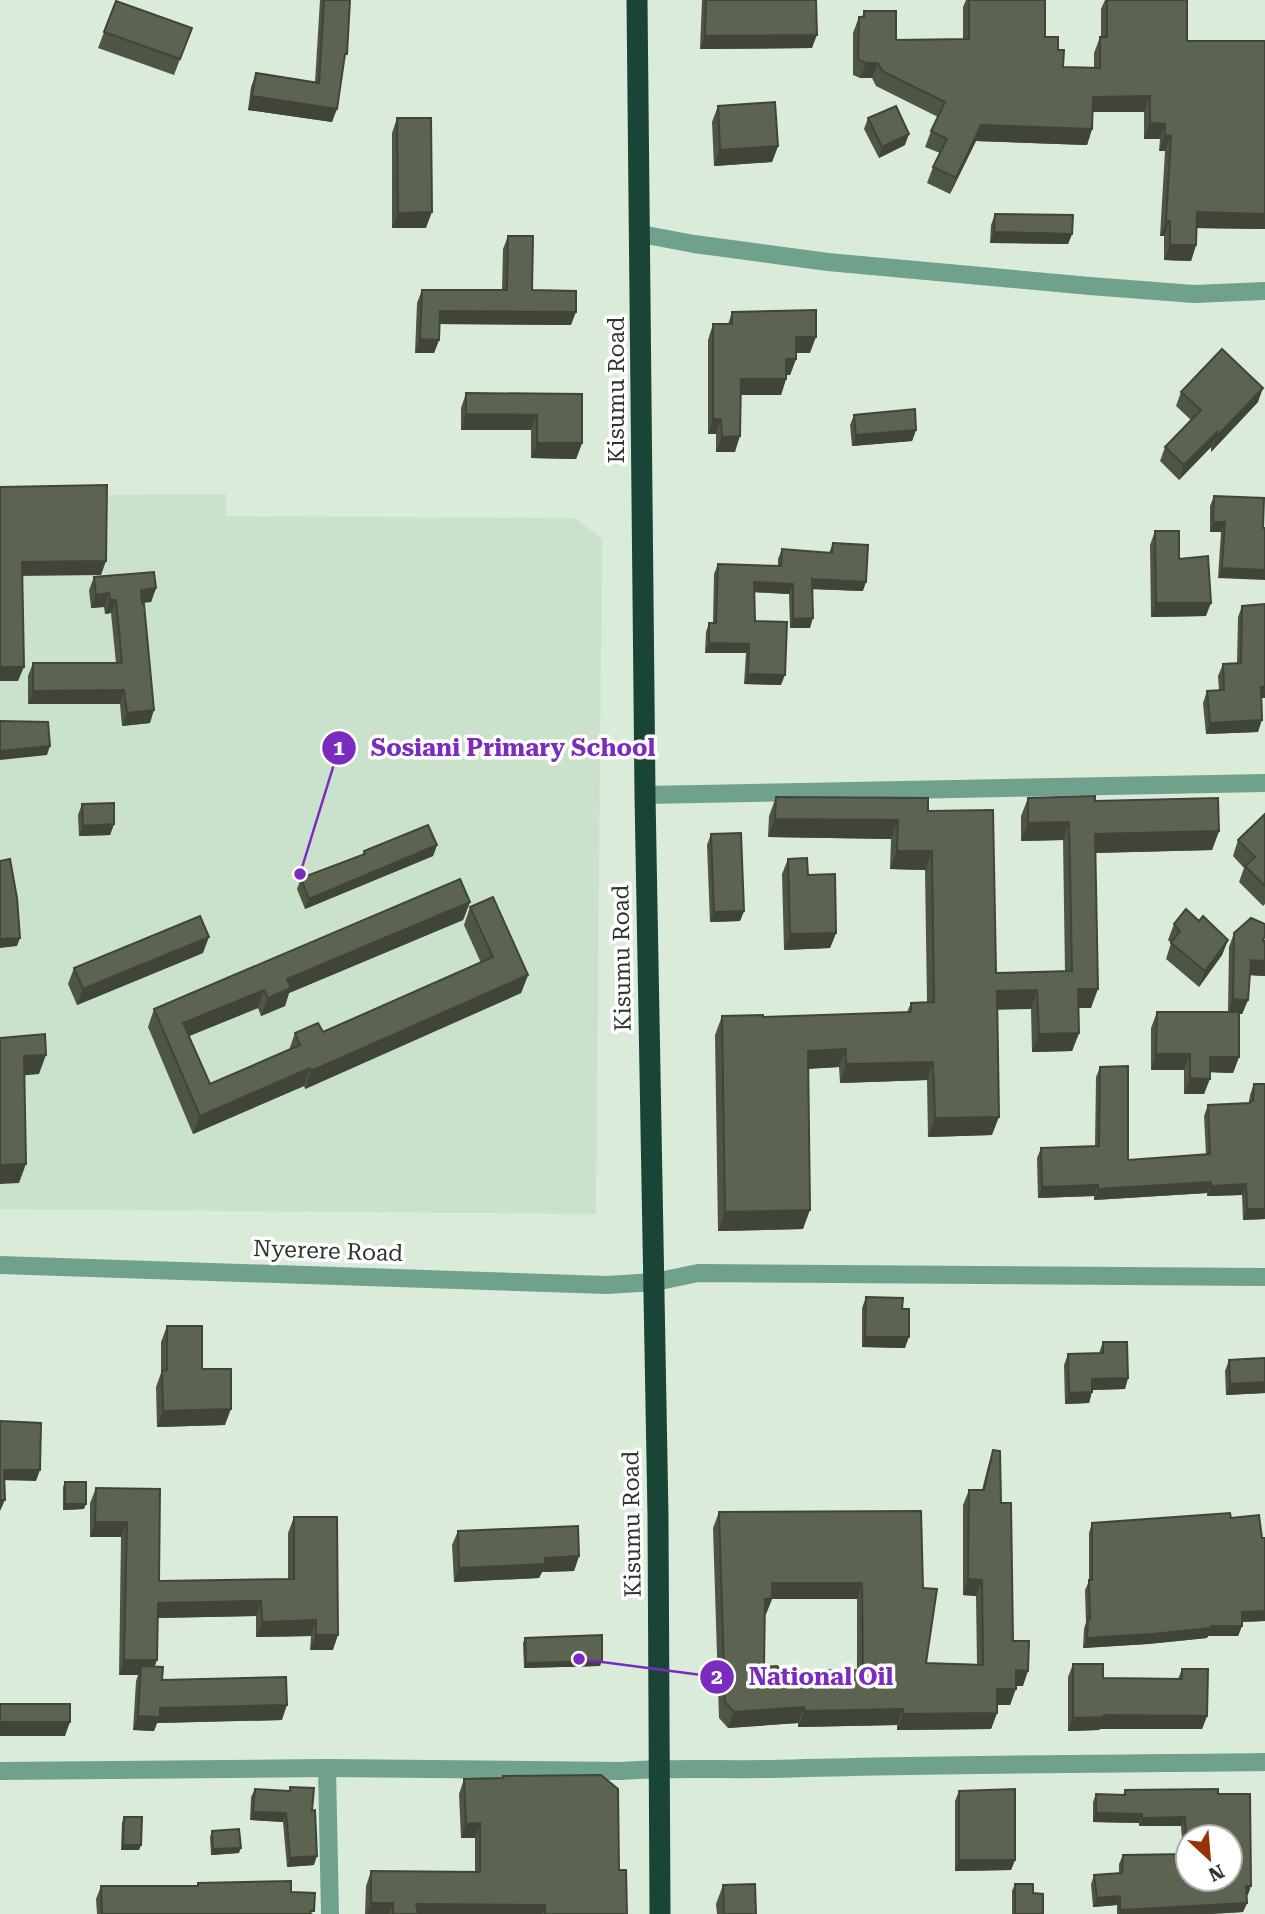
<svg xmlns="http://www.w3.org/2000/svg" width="1265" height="1914" viewBox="0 0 1265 1914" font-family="'Roboto Serif',serif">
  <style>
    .built { fill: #cae1cb }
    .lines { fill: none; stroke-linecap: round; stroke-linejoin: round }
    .minor { stroke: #6fa18c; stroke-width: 18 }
    .highway { stroke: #1a4536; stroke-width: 21 }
    .wall { fill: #4f5545; fill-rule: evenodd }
    .shaded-wall { fill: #404538 }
    .building { fill: #5c6350; stroke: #404538; stroke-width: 2; fill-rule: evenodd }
    .labels { text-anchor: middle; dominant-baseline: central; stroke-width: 7; stroke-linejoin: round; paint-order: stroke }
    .street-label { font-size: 23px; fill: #2e352e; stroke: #fff }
    .leader { fill: none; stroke: #7b2cbf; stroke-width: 2.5 }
    .callout-dot { fill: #7b2cbf; stroke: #fff; stroke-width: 2.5 }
    .mark-label { font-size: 21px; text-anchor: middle; font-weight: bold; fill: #fff }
    .callout-label { font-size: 24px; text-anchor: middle; font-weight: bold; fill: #7b2cbf; stroke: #fff; stroke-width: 7; stroke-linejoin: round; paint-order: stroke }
  </style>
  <rect width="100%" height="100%" fill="#daebda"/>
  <!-- built -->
  <polygon class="built" points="226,494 226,516 575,518 602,539 596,1214 0,1209 0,496"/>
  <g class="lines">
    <!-- minor -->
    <g class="minor">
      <polyline points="641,234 694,244 828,262 1090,286 1194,294 1265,291"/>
      <polyline points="645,795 1265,783"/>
      <polyline points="0,1265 607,1285 655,1282 698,1273 1265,1277"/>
      <polyline points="327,1768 330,1914"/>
      <path d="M0,1771l327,-3 294,3c49,-4 99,-1 149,-2 165,-5 330,-5 495,-7"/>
    </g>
    <!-- highway -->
    <polyline class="highway" points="637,0 645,795 658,1516 660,1914"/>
  </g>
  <!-- wall -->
  <g class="wall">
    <polygon points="320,0 350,0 332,122 248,110 251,87 256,73 315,82"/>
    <polygon points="702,0 816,0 812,48 700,49"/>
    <polygon points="966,0 1045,0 1045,37 1058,50 1063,67 1094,67 1094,53 1100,37 1101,37 1101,9 1105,0 1187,0 1187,41 1265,41 1265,229 1197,228 1196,245 1191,261 1164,260 1164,236 1160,236 1165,151 1159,151 1160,139 1144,139 1144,112 1093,112 1092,129 1087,145 976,141 950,194 927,183 933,167 940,153 925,147 931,131 938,117 876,86 872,78 860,78 853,75 853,33 859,17 862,17 864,11 896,40 963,39 963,7"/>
    <polygon points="116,1 192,28 174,75 98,48"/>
    <polygon points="718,106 778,146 772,162 714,166 712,122"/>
    <polygon points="397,118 426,228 392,228 392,133"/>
    <polygon points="868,118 905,145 879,158 864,129"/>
    <polygon points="995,214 1072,234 1068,244 990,243 991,225"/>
    <polygon points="508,236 532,290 571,325 439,324 439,340 434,353 415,353 417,303 422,290 502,290 503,249"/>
    <polygon points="732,312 810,353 796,353 796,359 790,375 786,375 786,379 781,395 741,395 735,452 716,452 716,434 708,434 708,340 713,324 728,324"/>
    <polygon points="1181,392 1258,402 1211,452 1211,447 1179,480 1160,461 1165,447 1191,420 1176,406"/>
    <polygon points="466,393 582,394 582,443 576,459 531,458 531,430 461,430 461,408"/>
    <polygon points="854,415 916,430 912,441 852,446 850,425"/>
    <polygon points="1214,496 1264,498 1218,578 1221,532 1210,532 1210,506"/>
    <polygon points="1155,531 1179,559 1206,616 1151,617 1150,545"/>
    <polygon points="833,543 863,591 813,589 810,628 790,628 789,594 754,592 755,621 781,685 744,684 746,653 705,653 706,632 709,623 713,623 714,574 718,564 778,566 778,559 782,549 829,553"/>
    <polygon points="94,577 156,588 151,602 142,603 150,723 122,726 120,704 28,704 28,676 33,663 116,663 111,613 105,614 104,607 91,608 89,590"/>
    <polygon points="1265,604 1265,698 1262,698 1258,732 1206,734 1203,703 1207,691 1219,690 1218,676 1223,664 1237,664 1238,617 1242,606"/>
    <polygon points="776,797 928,811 996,973 1065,972 1063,840 1021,841 1021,816 1028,798 1095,801 1219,831 1212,850 1096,853 1091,1008 1078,1008 1079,1033 1072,1051 1032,1052 1031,1009 997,1009 992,1135 928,1137 927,1080 840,1083 839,1067 808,1069 803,1229 718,1231 715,1035 722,1016 763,1017 907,1012 911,1003 927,1002 925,870 890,869 891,839 768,837 769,816"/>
    <polygon points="82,804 114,824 110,835 79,836 78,815"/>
    <polygon points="1265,814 1265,904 1263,906 1239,882 1244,868 1233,856 1238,840"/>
    <polygon points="711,834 744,911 740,921 710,922 707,845"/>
    <polygon points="437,845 433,856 305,909 297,889 301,878 362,855 364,851"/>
    <polygon points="788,859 808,875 836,933 830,948 784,950 782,874"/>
    <polygon points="470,902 463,920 289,993 285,1006 261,1016 258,1008 189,1036 210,1084 289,1050 295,1033 323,1032 481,963 464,925 470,907 528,975 521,993 305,1089 304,1086 193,1134 148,1027 154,1009"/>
    <polygon points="1199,921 1228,940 1222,955 1199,987 1166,959 1171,943 1168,940 1174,924"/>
    <polygon points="1234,933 1265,941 1265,976 1250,975 1248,1000 1242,1014 1239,1014 1239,1057 1233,1073 1210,1072 1204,1094 1184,1094 1184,1070 1151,1070 1151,1028 1157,1012 1228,1012 1229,947"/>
    <polygon points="203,953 77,1005 68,984 74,968"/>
    <polygon points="1100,1067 1128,1160 1206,1154 1204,1116 1208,1105 1249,1103 1250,1095 1254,1084 1265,1084 1265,1219 1243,1220 1242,1195 1207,1196 1207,1193 1094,1200 1094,1196 1038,1198 1037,1158 1041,1148 1095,1146 1096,1077"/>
    <polygon points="866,1297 902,1309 905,1348 862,1347 862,1308"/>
    <polygon points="167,1326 202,1369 225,1425 157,1427 156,1387 161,1373 161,1342"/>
    <polygon points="1103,1342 1128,1378 1125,1389 1092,1390 1089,1403 1065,1404 1064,1365 1068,1354 1099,1353"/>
    <polygon points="1265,1358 1265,1393 1226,1395 1225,1371 1229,1360"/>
    <path d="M993,1450l8,53 12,138 10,45h-7l-6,19h-13v8l-6,16 -94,1v-5l-99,2v-4l-70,5 -9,-10 -6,-190 6,-16 204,76 3,75 51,1 -1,-68 -13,-1v-90l6,-15h13l6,-24zM772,1599h85v71l-75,1 -18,-4 1,-53h1z"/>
    <polygon points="65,1482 84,1509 63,1510 63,1487"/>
    <polygon points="96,1488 160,1489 159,1581 288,1579 288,1533 294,1517 333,1650 310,1650 311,1636 256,1637 256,1616 158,1618 155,1667 162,1680 282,1720 157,1723 154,1731 133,1730 136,1681 138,1675 119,1675 121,1537 90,1537 90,1503"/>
    <polygon points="1231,1518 1262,1538 1265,1538 1265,1621 1242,1622 1242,1626 1238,1636 1208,1636 1207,1638 1148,1644 1083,1648 1084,1629 1086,1622 1085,1590 1089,1581 1089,1533 1092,1523"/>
    <polygon points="458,1531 579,1556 574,1571 542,1572 539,1578 454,1582 452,1545"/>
    <polygon points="525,1638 600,1666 524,1668 523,1643"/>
    <polygon points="1073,1664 1103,1678 1178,1679 1182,1669 1207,1716 1202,1729 1100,1729 1099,1730 1068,1731 1068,1677"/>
    <polygon points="503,1776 619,1870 627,1914 365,1914 366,1886 371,1871 475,1872 475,1838 461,1838 459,1794 464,1779 502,1778"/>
    <polygon points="290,1787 312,1811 314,1865 287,1867 283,1822 250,1820 251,1797 255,1789 289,1791"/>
    <polygon points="1125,1790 1218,1794 1248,1895 1246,1895 1247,1903 1243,1912 1210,1914 1117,1914 1117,1905 1093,1907 1091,1884 1094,1875 1119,1873 1119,1864 1123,1855 1183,1854 1181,1826 1139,1826 1139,1823 1093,1822 1093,1802 1096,1794 1123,1795"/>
    <polygon points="959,1791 1015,1860 1011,1870 955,1871 955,1801"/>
    <polygon points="124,1817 141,1845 139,1850 121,1850 122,1823"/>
    <polygon points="212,1831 239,1853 211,1855 210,1837"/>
    <polygon points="198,1883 291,1892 313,1914 97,1914 96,1899 101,1886 197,1886"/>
    <polygon points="1015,1884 1033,1893 1043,1914 1012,1914 1012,1891"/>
    <polygon points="723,1885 756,1914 717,1914 716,1904"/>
  </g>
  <!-- shaded-wall -->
  <g class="shaded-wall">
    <polygon points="817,35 812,48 700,49 705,36"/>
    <polygon points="866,63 878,63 872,78 860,78"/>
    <polygon points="252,96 337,109 332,122 248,110"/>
    <polygon points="1150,96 1144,112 1087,112 1093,97"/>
    <polygon points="1150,123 1165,124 1160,139 1144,139"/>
    <polygon points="981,125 1092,129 1087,145 976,141 950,194 956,178"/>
    <polygon points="909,134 905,145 879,158 882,147"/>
    <polygon points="1165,135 1171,136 1165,151 1159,151"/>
    <polygon points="778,146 772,162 714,166 720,150"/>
    <polygon points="432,212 426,228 392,228 398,213"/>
    <polygon points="1197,212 1265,214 1265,229 1191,228"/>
    <polygon points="1166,221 1170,221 1164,236 1160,236"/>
    <polygon points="994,232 1072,234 1068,244 990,243"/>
    <polygon points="1170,245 1196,245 1191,261 1164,260"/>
    <polygon points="440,311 576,312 571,325 435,324"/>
    <polygon points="796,337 816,337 810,353 790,353"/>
    <polygon points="420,339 439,340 434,353 415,353"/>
    <polygon points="786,359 796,359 790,375 781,375"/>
    <polygon points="741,379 786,379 781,395 735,395"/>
    <polygon points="1263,388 1258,402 1211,452 1216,437"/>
    <polygon points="466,414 537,415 531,430 461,430"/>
    <polygon points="713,419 721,419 716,434 708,434"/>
    <polygon points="916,430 912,441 852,446 856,435"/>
    <polygon points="1217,432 1211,447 1179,480 1184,465"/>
    <polygon points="740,436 735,452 716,452 722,437"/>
    <polygon points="537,443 582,443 576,459 531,458"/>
    <polygon points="1213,522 1225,522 1221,532 1210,532"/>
    <polygon points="106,561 101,575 17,576 22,562"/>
    <polygon points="1222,568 1265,570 1265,580 1218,578"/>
    <polygon points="812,579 866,582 863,591 809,589"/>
    <polygon points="754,582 793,584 789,594 751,592"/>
    <polygon points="156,588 151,602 136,603 141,590"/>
    <polygon points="109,593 104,607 91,608 96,595"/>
    <polygon points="110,600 116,600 111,613 105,614"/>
    <polygon points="1156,603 1211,603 1206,616 1151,617"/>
    <polygon points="813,618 810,628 790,628 793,619"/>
    <polygon points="709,643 749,644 746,653 705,653"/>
    <polygon points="0,667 24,667 18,681 0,681"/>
    <polygon points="748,674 785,675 781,685 744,684"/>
    <polygon points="1261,687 1265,687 1265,698 1257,698"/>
    <polygon points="124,690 120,704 28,704 33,691"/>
    <polygon points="154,710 150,723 122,726 127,713"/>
    <polygon points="1262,720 1258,732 1206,734 1210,723"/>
    <polygon points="50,746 47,755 0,760 0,755 2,751"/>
    <polygon points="775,819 898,820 891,839 768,837"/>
    <polygon points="1069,822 1063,840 1021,841 1028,823"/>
    <polygon points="114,824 110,835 79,836 83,826"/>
    <polygon points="1219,831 1212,850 1089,853 1095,834"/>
    <polygon points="437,845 433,856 305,909 309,899"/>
    <polygon points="897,851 932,851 925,870 890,869"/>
    <polygon points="470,902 463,920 289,993 285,1006 261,1016 268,998 287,979"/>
    <polygon points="744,911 740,921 710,922 714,912"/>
    <polygon points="836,933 830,948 784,950 790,934"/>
    <polygon points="209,937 203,953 77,1005 83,989"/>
    <polygon points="20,938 17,946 0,948 0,939"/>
    <polygon points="1228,940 1222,955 1199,987 1205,971"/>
    <polygon points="1251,960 1265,961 1265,976 1246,975"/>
    <polygon points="528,975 521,993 305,1089 311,1071"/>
    <polygon points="1078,989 1098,989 1091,1008 1072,1008"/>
    <polygon points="264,990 258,1008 177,1041 183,1023"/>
    <polygon points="1037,990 1031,1009 990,1010 997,991"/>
    <polygon points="1233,999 1248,1000 1242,1014 1228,1014"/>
    <polygon points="1079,1033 1072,1051 1032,1052 1039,1034"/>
    <polygon points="846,1049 839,1067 801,1069 808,1051"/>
    <polygon points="1156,1054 1190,1054 1184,1070 1151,1070"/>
    <polygon points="46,1055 39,1074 17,1076 24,1056"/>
    <polygon points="1210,1057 1239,1057 1233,1073 1204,1072"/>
    <polygon points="933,1062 927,1080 840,1083 846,1064"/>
    <polygon points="310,1068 304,1086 193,1134 200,1116"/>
    <polygon points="1190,1078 1210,1079 1204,1094 1184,1094"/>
    <polygon points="999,1117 992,1135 928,1137 935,1118"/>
    <polygon points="26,1164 19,1183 0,1184 0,1165"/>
    <polygon points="1211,1182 1207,1193 1094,1200 1098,1189"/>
    <polygon points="1246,1184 1242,1195 1207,1196 1211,1186"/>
    <polygon points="1098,1185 1094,1196 1038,1198 1042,1187"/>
    <polygon points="1247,1209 1265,1209 1265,1219 1243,1220"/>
    <polygon points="810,1210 803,1229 718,1231 725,1212"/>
    <polygon points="865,1337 909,1337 905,1348 862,1347"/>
    <polygon points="1128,1378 1125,1389 1088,1390 1092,1379"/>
    <polygon points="1265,1382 1265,1393 1226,1395 1230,1384"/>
    <polygon points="1092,1392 1089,1403 1065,1404 1069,1393"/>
    <polygon points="231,1409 225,1425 157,1427 163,1411"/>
    <polygon points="4,1470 40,1470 36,1481 0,1480"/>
    <polygon points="0,1500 5,1500 0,1511"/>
    <polygon points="65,1504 86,1504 84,1509 63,1510"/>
    <polygon points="95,1522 127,1522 121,1537 90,1537"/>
    <polygon points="579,1556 574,1571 542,1572 539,1578 454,1582 459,1568 545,1558"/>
    <polygon points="968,1579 982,1580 976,1596 963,1595"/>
    <polygon points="772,1583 862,1583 857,1599 772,1599 766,1614 760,1615"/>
    <polygon points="261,1601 256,1616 153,1618 158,1603"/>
    <polygon points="1265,1611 1265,1621 1238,1622 1242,1612"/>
    <polygon points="316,1620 311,1636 256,1637 262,1622"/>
    <polygon points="1211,1626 1242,1626 1238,1636 1208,1636 1207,1638 1148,1644 1083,1648 1087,1638"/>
    <polygon points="316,1635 338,1635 333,1650 310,1650"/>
    <polygon points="124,1660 157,1660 151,1676 141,1666 138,1675 119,1675"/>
    <polygon points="602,1661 600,1666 524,1668 526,1663"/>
    <polygon points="1016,1670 1028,1671 1023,1686 1010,1686"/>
    <polygon points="997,1689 1016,1689 1010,1705 991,1705"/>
    <polygon points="287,1705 282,1720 157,1723 154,1731 133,1730 138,1716 160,1708"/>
    <polygon points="804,1707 798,1723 728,1728 734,1712"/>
    <polygon points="903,1709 897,1725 798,1727 804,1711"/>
    <polygon points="997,1713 991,1729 897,1730 903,1714"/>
    <polygon points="1104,1715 1207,1716 1202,1729 1100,1729 1099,1730 1068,1731 1073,1718"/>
    <polygon points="0,1722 70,1722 65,1736 0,1736"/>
    <polygon points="253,1812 286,1813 283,1822 250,1820"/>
    <polygon points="1096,1813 1142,1814 1139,1823 1093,1822"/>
    <polygon points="1185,1817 1181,1826 1139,1826 1142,1818"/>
    <polygon points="480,1823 475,1838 461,1838 466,1824"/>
    <polygon points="123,1845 141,1845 139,1850 121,1850"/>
    <polygon points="241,1848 239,1853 211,1855 213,1849"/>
    <polygon points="317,1856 314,1865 287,1867 290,1858"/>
    <polygon points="959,1860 1015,1860 1011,1870 955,1871"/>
    <polygon points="1246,1886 1251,1886 1248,1895 1243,1895"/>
    <polygon points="1120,1896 1117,1905 1093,1907 1097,1898"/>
    <polygon points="371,1903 393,1903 389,1914 367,1914"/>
    <polygon points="1247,1903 1243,1912 1210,1914 1119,1914 1120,1910"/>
    <polygon points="416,1904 545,1905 542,1914 412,1914"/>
  </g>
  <!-- building -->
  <g class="building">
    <polygon points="324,0 350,0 347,54 345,54 337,109 252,96 256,73 319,83"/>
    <polygon points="706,0 816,0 817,35 705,36"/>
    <polygon points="969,0 1045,0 1045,37 1058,37 1058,50 1064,50 1063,67 1100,68 1100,37 1107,37 1107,0 1187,0 1187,41 1265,41 1265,214 1197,212 1196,245 1170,245 1170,221 1166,221 1171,136 1165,135 1165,124 1150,123 1150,96 1093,97 1092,129 981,125 956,178 933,167 947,139 931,131 945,102 882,71 878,63 866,63 858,59 859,17 864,17 864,11 896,11 896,40 969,39"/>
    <polygon points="116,1 192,28 180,59 104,32"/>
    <polygon points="775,102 778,146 720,150 718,106"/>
    <polygon points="896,106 909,134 882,147 868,118"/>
    <polygon points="397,118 431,118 432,212 398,213"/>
    <polygon points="995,214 1073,215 1072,234 994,232"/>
    <polygon points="508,236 533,236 532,290 576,291 576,312 440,311 439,340 420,339 422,290 507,290"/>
    <polygon points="816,310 816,337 796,337 796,359 786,359 786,379 741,379 740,436 722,437 721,419 713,419 713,324 732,324 732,312"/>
    <polygon points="1222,349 1263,388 1216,437 1217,432 1184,465 1165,447 1201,410 1181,392"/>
    <polygon points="466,393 582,394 582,443 537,443 537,415 466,414"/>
    <polygon points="915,409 916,430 856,435 854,415"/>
    <polygon points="107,485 106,561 22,562 24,667 0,667 0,487"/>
    <polygon points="1214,496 1264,498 1263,528 1265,528 1265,570 1222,568 1225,522 1213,522"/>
    <polygon points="1155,531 1179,531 1179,559 1208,556 1211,603 1156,603"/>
    <polygon points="833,543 868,545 866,582 812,579 813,618 793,619 793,584 754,582 755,621 787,622 785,675 748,674 749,644 709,643 709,623 716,623 718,564 781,566 782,549 832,553"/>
    <polygon points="154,572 156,588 141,590 142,604 144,604 154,710 127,713 124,690 33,691 33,663 122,663 116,600 110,600 109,593 96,595 94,577"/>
    <polygon points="1265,604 1265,687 1261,687 1262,720 1210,723 1207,691 1224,690 1223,664 1241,663 1242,606"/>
    <polygon points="0,721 48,722 50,746 2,751 2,755 0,755"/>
    <polygon points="1095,796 1095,801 1218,798 1219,831 1095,834 1098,989 1078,989 1079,1033 1039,1034 1037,990 997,991 999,1117 935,1118 933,1062 846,1064 846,1049 808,1051 810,1210 725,1212 722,1016 763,1015 763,1017 911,1012 911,1003 934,1002 932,851 897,851 898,820 775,819 776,797 928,798 928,811 993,810 996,973 1072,971 1069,822 1028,823 1028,798"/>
    <polygon points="114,803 114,824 83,826 82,804"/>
    <polygon points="1265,814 1265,886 1245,866 1255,857 1238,840"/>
    <polygon points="428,825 437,845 309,899 301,878 365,854 364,851"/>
    <polygon points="741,833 744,911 714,912 711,834"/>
    <polygon points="807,858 808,875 835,874 836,933 790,934 788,859"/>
    <polygon points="10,859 17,898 20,938 0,939 0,861"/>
    <polygon points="460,879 470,902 287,979 291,988 268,998 264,990 183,1023 210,1084 300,1045 295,1033 318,1023 323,1032 493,957 470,907 493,897 528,975 311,1071 310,1068 200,1116 154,1009"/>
    <polygon points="1186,909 1199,921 1203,916 1228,940 1205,971 1171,943 1180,931 1174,924"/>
    <polygon points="200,916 209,937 83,989 74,968"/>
    <polygon points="1251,918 1265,924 1265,934 1263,941 1265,941 1265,961 1251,960 1248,1000 1233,999 1234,933"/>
    <polygon points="1157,1012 1239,1012 1239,1057 1210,1057 1210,1079 1190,1078 1190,1054 1156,1054"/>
    <polygon points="45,1034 46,1055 24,1056 26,1164 0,1165 0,1038"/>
    <polygon points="1128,1066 1128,1160 1210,1154 1208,1105 1250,1103 1250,1101 1253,1101 1254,1084 1265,1084 1265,1209 1247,1209 1246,1184 1211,1186 1211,1182 1098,1189 1098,1185 1042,1187 1041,1148 1099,1146 1100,1067"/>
    <polygon points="866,1297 903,1298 902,1309 909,1309 909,1337 865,1337"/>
    <polygon points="167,1326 202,1326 202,1369 231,1369 231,1409 163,1411 162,1371 167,1370"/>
    <polygon points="1103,1342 1127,1342 1128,1378 1092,1379 1092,1392 1069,1393 1068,1354 1103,1353"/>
    <polygon points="1265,1358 1265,1382 1230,1384 1229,1360"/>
    <polygon points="0,1421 41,1423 40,1470 4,1470 5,1500 0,1500"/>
    <path d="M993,1450l7,1 1,52h10l2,138h16l-1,30 -12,-1v19h-19v24l-94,1v-5l-99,2v-4l-70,5 -9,-10 -6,-190 202,-1 2,77 14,1 -11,74 57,2 -1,-85 -14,-1 1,-89h15zM772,1583h90l1,87 -81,1 -5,-5 -13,1 1,-68 7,-1z"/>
    <rect x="65" y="1482" width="21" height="22"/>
    <polygon points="96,1488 160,1489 159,1581 294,1579 294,1517 337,1517 338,1635 316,1635 316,1620 262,1622 261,1601 158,1603 157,1660 124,1660 127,1522 95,1522"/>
    <polygon points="1230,1513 1231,1518 1259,1515 1262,1538 1265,1538 1265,1611 1242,1612 1242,1626 1211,1626 1211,1628 1152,1634 1087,1638 1088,1618 1090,1619 1089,1580 1092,1580 1092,1523"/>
    <polygon points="578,1526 579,1556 545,1558 545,1564 459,1568 458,1531"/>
    <polygon points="602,1635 602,1661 526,1663 525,1638"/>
    <polygon points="1073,1664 1103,1664 1103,1678 1182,1679 1182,1669 1208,1669 1207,1716 1104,1715 1104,1717 1073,1718"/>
    <polygon points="141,1666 163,1667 162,1680 286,1677 287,1705 160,1708 160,1717 138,1716"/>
    <rect x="0" y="1704" width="70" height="18"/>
    <polygon points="601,1775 618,1789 619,1870 626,1870 627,1914 545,1914 545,1905 416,1904 418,1914 393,1914 393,1903 371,1903 371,1871 480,1872 480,1823 466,1824 464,1779 503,1778 503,1776"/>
    <polygon points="290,1787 314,1788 312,1811 315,1810 317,1856 290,1858 286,1813 253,1812 255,1789 290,1791"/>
    <polygon points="1015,1789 1015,1860 959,1860 959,1791"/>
    <path d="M1218,1789v5h32l1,92h-5l1,17 -127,7v-14l-23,2 -3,-23 28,-2 1,-18 64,-1 -2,-37 -43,1v-4l-46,-1v-19l29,1v-5zM1188,1837h42v42h-42z"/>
    <polygon points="124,1817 142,1817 141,1845 123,1845"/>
    <polygon points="239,1829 241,1848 213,1849 212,1831"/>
    <polygon points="291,1881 291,1892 315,1893 314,1911 310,1911 310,1914 102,1914 101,1886 198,1886 198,1883"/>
    <polygon points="755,1884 756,1914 724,1914 723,1885"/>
    <polygon points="1015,1884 1033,1884 1033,1893 1043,1894 1043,1914 1015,1914"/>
  </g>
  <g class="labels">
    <!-- street labels -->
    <g class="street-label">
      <text transform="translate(616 390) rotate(-90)">Kisumu Road</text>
      <text transform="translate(622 958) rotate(-91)">Kisumu Road</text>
      <text transform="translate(328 1251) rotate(2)">Nyerere Road</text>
      <text transform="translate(632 1524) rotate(-91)">Kisumu Road</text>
    </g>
  </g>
  <!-- callouts -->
  <path class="leader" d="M300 874L339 748M579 1659L717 1677"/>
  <g class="callout-dot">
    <circle cx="300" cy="874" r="7"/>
    <circle cx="579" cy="1659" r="7"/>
    <circle cx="339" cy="748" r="18"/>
    <circle cx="717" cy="1677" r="18"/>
  </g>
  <g class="mark-label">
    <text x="339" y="755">1</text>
    <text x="717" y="1684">2</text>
  </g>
  <g class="callout-label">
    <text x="513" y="756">Sosiani Primary School</text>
    <text x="821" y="1685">National Oil</text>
  </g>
  <!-- north arrow -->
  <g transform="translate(1209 1858) rotate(154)"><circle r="33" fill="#ffffff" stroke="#abaeab" stroke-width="2"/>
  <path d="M0-5L12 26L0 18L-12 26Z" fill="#973205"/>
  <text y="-10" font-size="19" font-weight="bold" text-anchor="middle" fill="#2e352e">N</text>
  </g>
</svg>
